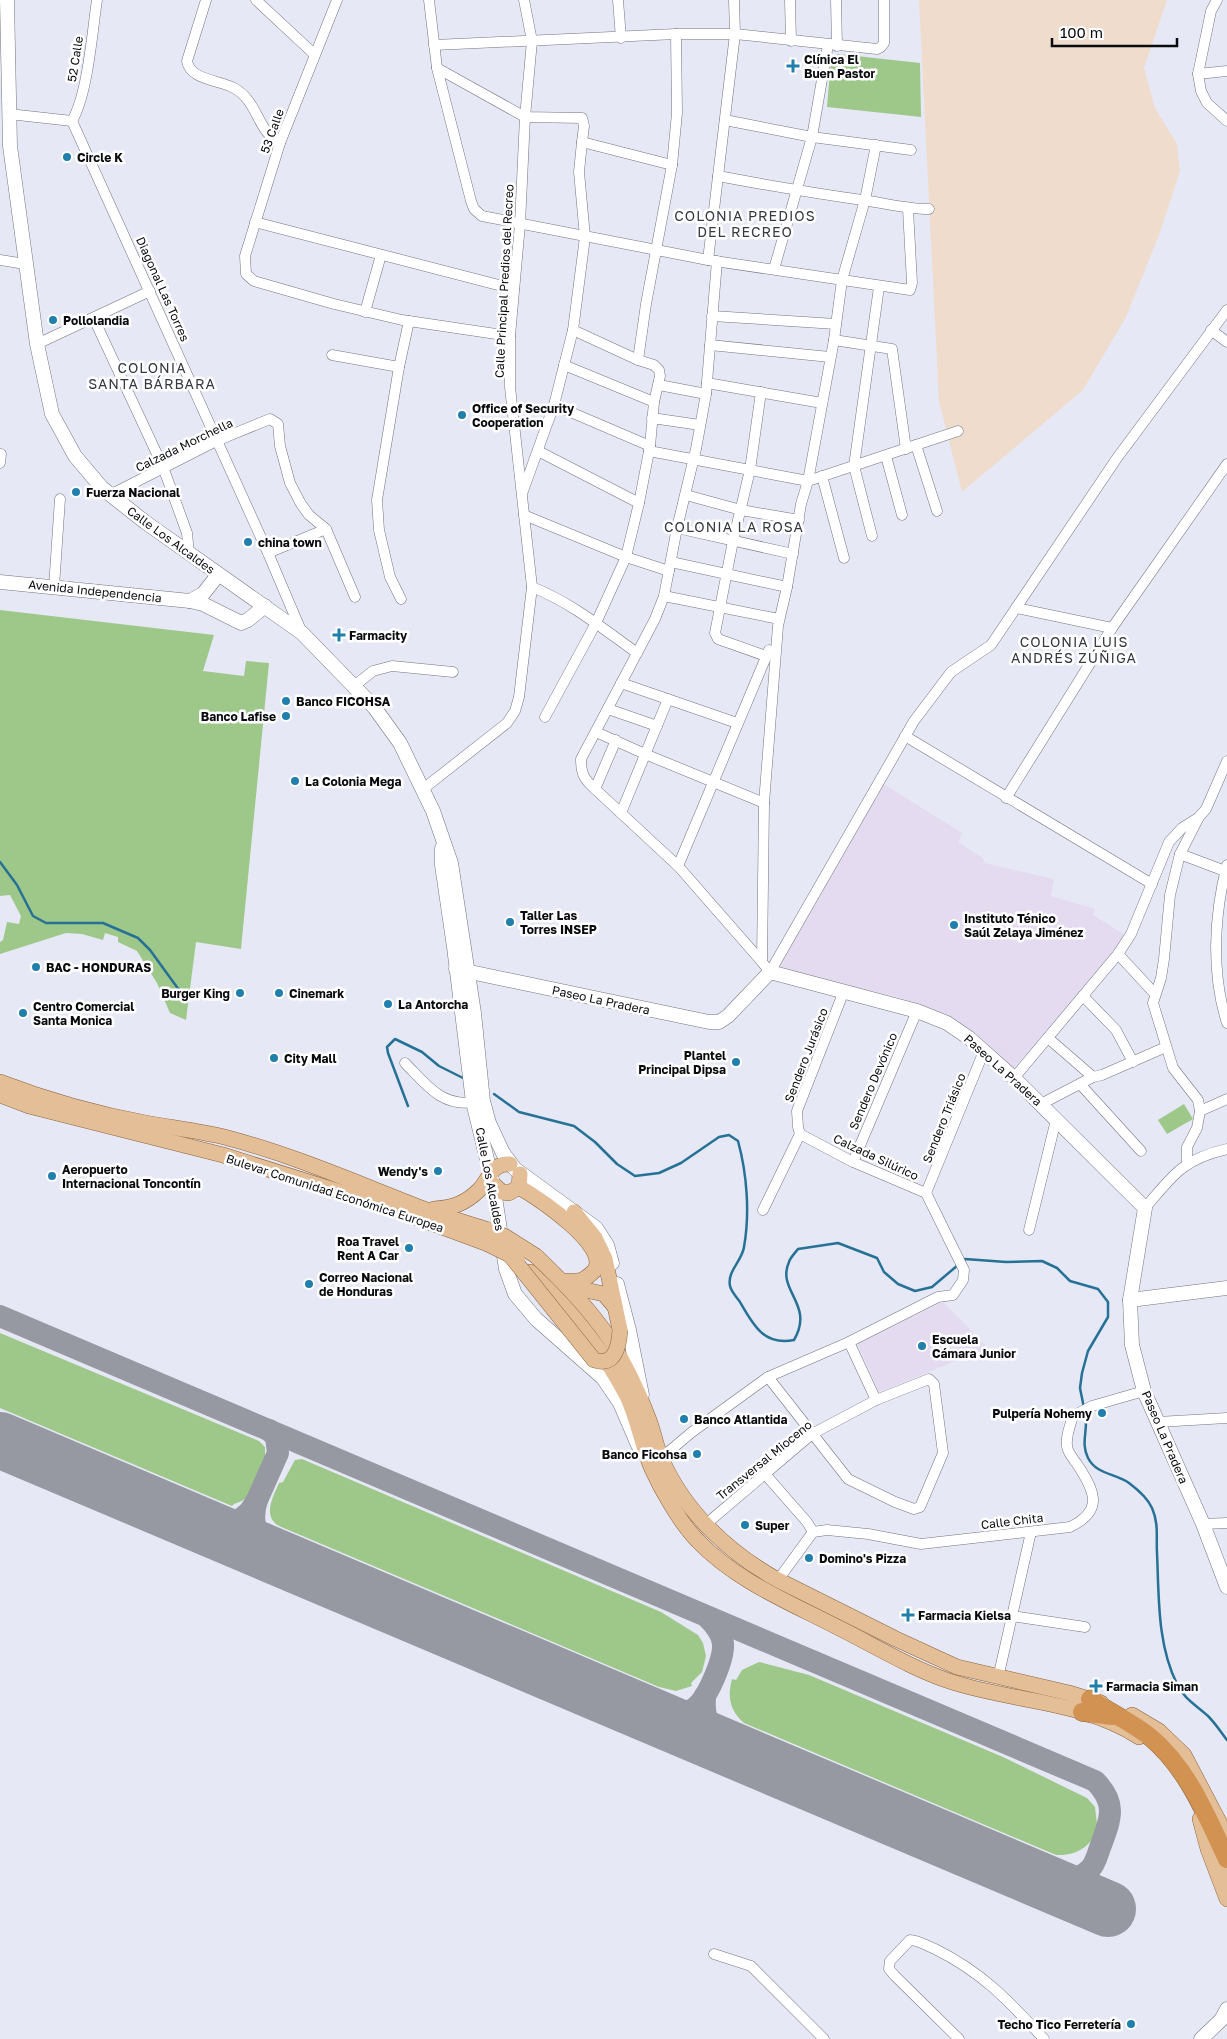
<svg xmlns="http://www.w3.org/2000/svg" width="1227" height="2039" viewBox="0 0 1227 2039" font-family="'Golos Text',sans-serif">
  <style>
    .industrial { fill: #efdccc }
    .education { fill: #e4dbf0 }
    .green { fill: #9ec889 }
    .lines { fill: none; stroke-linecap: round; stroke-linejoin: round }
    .stream { stroke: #267195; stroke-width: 2.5 }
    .taxiway { stroke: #9699a2; stroke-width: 22 }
    .runway { stroke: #9699a2; stroke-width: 56 }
    .street-casing { stroke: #72757f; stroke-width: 11 }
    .secondary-casing { stroke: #72757f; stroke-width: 15 }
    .primary-casing { stroke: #8c633b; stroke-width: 16 }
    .highway-casing { stroke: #8c633b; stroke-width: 19 }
    .street { stroke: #fff; stroke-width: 10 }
    .secondary { stroke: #fff; stroke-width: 14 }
    .primary { stroke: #e4be97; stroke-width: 15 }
    .highway { stroke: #d29252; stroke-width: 18 }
    .primary-bridge-casing { stroke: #8c633b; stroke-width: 16; stroke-linecap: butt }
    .primary-bridge { stroke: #e4be97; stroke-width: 15 }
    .poi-dot { fill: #207fab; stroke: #fff; stroke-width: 2 }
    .labels { text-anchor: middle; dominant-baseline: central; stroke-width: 5; stroke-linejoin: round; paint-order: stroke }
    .street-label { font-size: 12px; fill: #0a0b0f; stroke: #fff }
    .poi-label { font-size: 12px; font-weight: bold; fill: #0a0b0f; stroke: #fff; text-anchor: start }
    .neighbourhood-label { font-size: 14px; letter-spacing: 1px; fill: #363942; stroke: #fff }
  </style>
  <rect width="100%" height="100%" fill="#e6e9f5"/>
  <!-- industrial -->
  <polygon class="industrial" points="919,0 1167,0 1144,68 1155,108 1177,144 1180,171 1159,235 1126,317 1083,390 962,492 939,401"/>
  <!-- education -->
  <g class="education">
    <polygon points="882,783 962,833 958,842 983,858 984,863 1054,879 1051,896 1095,909 1093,915 1125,935 1117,949 1013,1069 972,1031 946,1014 898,997 774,969"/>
    <polygon points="943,1302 988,1348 879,1392 857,1343"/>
  </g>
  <!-- green -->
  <g class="green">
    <polygon points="838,54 920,63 921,117 827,107 831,60"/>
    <polygon points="0,610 214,635 203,671 244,676 246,661 269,663 241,949 196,942 186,1020 170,1013 157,983 137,951 118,942 118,937 105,933 103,940 82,934 66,933 0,954 0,942 3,940 7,922 19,924 21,916 10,895 0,896"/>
    <polygon points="1184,1104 1193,1119 1167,1134 1158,1120"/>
    <polygon points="0,1333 259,1441 265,1447 265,1460 249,1495 242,1501 234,1504 232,1506 0,1408"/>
    <path d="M302,1459l359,153 37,23 5,8 3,13 -4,16 -11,11 1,3 -16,5 -17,-4 -380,-161c-17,-10 -6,-29 0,-43l4,-1 12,-22z"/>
    <path d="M759,1662l50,13 194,82 84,41 8,9 2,17 2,1c-6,21 -22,31 -43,30l-312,-132c-14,-12 -17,-26 -12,-44l4,1 6,-10z"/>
  </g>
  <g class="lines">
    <!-- stream -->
    <g class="stream">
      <polyline points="0,862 17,885 33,916 46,923 103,923 138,938 150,950 187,1001"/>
      <path d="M494,1094l25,18 55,14 21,16 22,22 18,12 24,-3 22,-10 38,-26 10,-2 9,6c9,33 12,72 6,106 -2,14 -17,24 -14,39 1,5 7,12 10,16 13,23 24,44 54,38 21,-36 -18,-49 -5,-78 1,-4 6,-9 9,-13l40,-6 39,15 7,14 14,12 17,7 17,-4 26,-22"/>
      <polyline points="408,1106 388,1053 387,1047 395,1039 422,1052 439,1066 465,1079"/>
      <polyline points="962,1262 965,1259 1006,1262 1042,1261 1057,1268 1070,1281 1098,1289 1108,1302 1108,1317 1088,1351 1082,1373 1080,1388 1084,1408"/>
      <path d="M1085,1413c4,16 -5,29 3,45 9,17 27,15 41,25 8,6 19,16 23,25 7,16 4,29 5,45 2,43 0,91 20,131 7,15 19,21 31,32 7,7 13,16 19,24"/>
    </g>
    <!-- taxiway -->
    <g class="taxiway">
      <path d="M0,1316l1095,465c22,22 16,37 6,64 -3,7 -5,18 -11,24 -13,13 -30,14 -47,13"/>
      <path d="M257,1500c-8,25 1,39 19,56"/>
      <polyline points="207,1527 224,1528 235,1524 250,1511 257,1500 278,1453 276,1437 269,1430"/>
      <path d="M705,1696c-2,23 5,36 21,51"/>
      <path d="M660,1719c11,-1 24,-4 33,-10 14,-8 31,-50 30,-65 -1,-11 -8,-19 -15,-26"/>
    </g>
    <!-- runway -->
    <polyline class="runway" points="0,1440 1108,1909"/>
    <defs>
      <g id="street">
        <path d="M206,0l-19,61c3,19 32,19 47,27 18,10 21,27 32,43 4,5 9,8 14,12"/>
        <polyline points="256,0 314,54"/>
        <polyline points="337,0 280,143 245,256 246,274 254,281 334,304 402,320 510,336"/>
        <polyline points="429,0 437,68 525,117 582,118 584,126 582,142 672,165"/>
        <polyline points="618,0 621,38"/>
        <polyline points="790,0 791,41"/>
        <polyline points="836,0 837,46"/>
        <polyline points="1217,0 1211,11 1198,74 1201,91 1207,103 1227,121"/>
        <polyline points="434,45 676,34 735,34 877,49 881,47 884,43 884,0"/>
        <polyline points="437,68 471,201 474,209 482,216 708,260 910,290 912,283 908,209"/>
        <polyline points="1198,74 1227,71"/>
        <polyline points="9,114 72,121"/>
        <polyline points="725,120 812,137 911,150"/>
        <polyline points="72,121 268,553 302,633"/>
        <path d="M72,121c16,-28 20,-88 25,-121"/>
        <polyline points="876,145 865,200 842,280 834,340 808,481 801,504 787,587 778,626 764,803 762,962 770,972 914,721 951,672 991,645 1117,458 1227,310"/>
        <path d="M718,176c48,9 95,17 144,24 23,3 44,9 67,9"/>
        <polyline points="255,222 514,289"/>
        <polyline points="0,260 25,264"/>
        <polyline points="708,260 735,34 734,0"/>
        <path d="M717,261l-11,133 -10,55 -19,79 -13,68 -9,23 -74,140c0,15 3,20 14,30l83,77 84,96"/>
        <polyline points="774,269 812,137 828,45"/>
        <polyline points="365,312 381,255"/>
        <polyline points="712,316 836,324"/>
        <polyline points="94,319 163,467 187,533 189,554"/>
        <polyline points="1211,330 1227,342"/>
        <polyline points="834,340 892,349 906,449"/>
        <polyline points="37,344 150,291"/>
        <polyline points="710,345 830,357"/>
        <polyline points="332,355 399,367"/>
        <polyline points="638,360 646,304 672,165 677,113 676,34"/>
        <polyline points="564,365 654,402"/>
        <polyline points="707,383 822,403"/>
        <polyline points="659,385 706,394"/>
        <polyline points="761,392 750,470 733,541 715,633 718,639 766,656"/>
        <polyline points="554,405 650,446"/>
        <polyline points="652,418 700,425"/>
        <polyline points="916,445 937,511"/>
        <polyline points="538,451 639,503"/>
        <polyline points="649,451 808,481 958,431"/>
        <polyline points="886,456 902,515"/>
        <polyline points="0,463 1,454"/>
        <polyline points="822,476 844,558"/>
        <polyline points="523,491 554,405 573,330 585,237 579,172 582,142"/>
        <polyline points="110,495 216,441 270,419 278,424 280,446 290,483 301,504 309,515 326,529 355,597"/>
        <polyline points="686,495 741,510 799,520"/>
        <polyline points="524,515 626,557 669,571"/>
        <polyline points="677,528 793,554"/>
        <polyline points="872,536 854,466 879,287"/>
        <polyline points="268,553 326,529"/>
        <polyline points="671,562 787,587"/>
        <polyline points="54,587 60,499"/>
        <path d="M532,587c40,16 70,41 105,66"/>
        <polyline points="664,596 779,619"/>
        <polyline points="401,599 390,577 379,530 377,500 399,367 409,321"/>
        <polyline points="1016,608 1112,628"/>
        <polyline points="621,683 737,723"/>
        <polyline points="354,686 373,671 392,666 453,672"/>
        <polyline points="608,709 657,726"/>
        <polyline points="545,717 596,623 626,557 639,503 650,446 654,402 660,376 659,370 654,365 638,360 573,330"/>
        <polyline points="596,732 645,754 764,803"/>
        <polyline points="905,736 1152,884"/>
        <polyline points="423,789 507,723 515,711 519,697 532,587 510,387 510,336 520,224 525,117 532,41 524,0"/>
        <polyline points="595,789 616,740"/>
        <polyline points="1006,798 1112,628 1227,464"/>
        <polyline points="621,813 668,699"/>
        <polyline points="1180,854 1225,871"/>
        <path d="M1227,865c-13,50 -16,108 0,158"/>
        <polyline points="678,866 769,650"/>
        <polyline points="1118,954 1155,994"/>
        <polyline points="1083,996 1116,1030 1133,1062"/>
        <polyline points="1048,1038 1093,1077"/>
        <path d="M405,1063c20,20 36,44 68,39"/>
        <polyline points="1014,1078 1118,954 1131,934 1169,842 1182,828 1198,818"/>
        <polyline points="1080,1084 1141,1151"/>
        <polyline points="1041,1104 1093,1077 1102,1075 1166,1047"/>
        <polyline points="1200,1111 1227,1099"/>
        <polyline points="853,1162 917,1011"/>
        <polyline points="1187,1163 1187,1147 1197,1128 1200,1111 1198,1100 1173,1068 1153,1003 1161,978 1164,959 1170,895 1180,854 1199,817 1206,809 1227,761"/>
        <polyline points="926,1193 984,1051"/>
        <path d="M1145,1208c28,-33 38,-49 82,-59"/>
        <polyline points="763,1210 800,1134 798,1127 797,1111 844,991"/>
        <polyline points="1029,1230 1056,1120"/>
        <polyline points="849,1342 876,1400"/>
        <polyline points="1158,1422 1227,1418"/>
        <polyline points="661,1458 692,1432 768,1377 849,1342 938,1297 953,1295 963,1280 964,1270 926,1193 853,1162 800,1134"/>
        <polyline points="765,1474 807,1522 813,1532"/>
        <polyline points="1203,1524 1227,1523"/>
        <polyline points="705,1525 812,1434 876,1400 929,1379 934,1384 943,1453 920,1507 914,1509 895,1502 848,1479 768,1377"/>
        <path d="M778,1580l35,-48 14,-2 41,4 53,10 149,-17c35,-17 24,-37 7,-63 -3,-4 -7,-9 -9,-14 -4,-10 2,-24 5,-34l19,-10 52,-15"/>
        <polyline points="1012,1616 1085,1627"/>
        <polyline points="998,1678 1031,1532"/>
        <polyline points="714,1954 751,1966 824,2039"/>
        <path d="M959,2039l-64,-63 -6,-7 1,-8 20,-21c8,0 17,6 25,9 47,23 74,52 109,90"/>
      </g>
      <g id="secondary">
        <polyline points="7,0 10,146 37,344 52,414 75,456 102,488 145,522 302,633 374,707 400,743 433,811 451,863 474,1013 483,1101 489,1123 503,1153 515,1169 596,1228 607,1245 612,1263"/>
        <polyline points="0,582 190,601 203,604 241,623 248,620 265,606"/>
        <polyline points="190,601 203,594 218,575"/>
        <polyline points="442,848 442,865 454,947 473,1102 493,1184 506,1269 515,1294 536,1319 603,1378 620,1403 638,1445"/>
        <polyline points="456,969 709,1022 719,1022 728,1016 770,972 917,1011 947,1023 969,1038 1014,1078 1145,1208 1130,1300 1132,1345 1144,1391 1203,1524 1227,1587"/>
        <polyline points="617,1284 629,1330 642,1395"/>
        <polyline points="1130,1300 1227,1288"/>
        <polyline points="1201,2039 1221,2020 1227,2009"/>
      </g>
      <g id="primary">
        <path d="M0,1082c47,18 96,32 146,41 27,5 55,8 82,15 68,18 131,46 196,71 21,8 43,14 65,21"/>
        <polyline points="0,1095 29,1106 223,1155 385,1206 488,1244"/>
        <polyline points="493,1184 502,1192 509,1193 519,1187 520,1174"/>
        <path d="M519,1187c17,10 94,60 75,84 -3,3 -7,7 -12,9 -6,2 -13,1 -19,1"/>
        <path d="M434,1209c19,-1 32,-6 45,-19 11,-11 12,-27 31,-26"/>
        <polyline points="574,1212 595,1238 605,1259 620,1330"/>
        <path d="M536,1256c26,25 53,52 73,82 15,24 30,55 40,82 5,13 7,27 13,40 23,52 67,93 116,120l118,59 61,28 112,26 32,10"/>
        <path d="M530,1272c41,38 71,75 97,124 11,23 15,50 25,73 10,22 29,55 46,72 38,40 93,62 141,87 36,18 72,40 110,53 62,21 133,19 190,56"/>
        <polyline points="567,1286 604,1294 615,1307"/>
        <polyline points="1132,1715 1159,1731 1184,1755 1227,1837"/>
        <polyline points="1200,1819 1208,1849 1227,1899"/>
        <polyline points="1213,1848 1227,1878"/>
      </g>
      <g id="highway">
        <path d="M1090,1699c19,13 41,23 59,37 39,32 57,79 78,123"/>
        <polyline points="1082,1712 1112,1716"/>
      </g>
    </defs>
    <!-- street casing -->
    <use href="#street" class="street-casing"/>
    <!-- secondary casing -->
    <use href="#secondary" class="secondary-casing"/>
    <!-- primary casing -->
    <use href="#primary" class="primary-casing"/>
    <!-- highway casing -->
    <use href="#highway" class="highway-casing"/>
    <!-- street -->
    <use href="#street" class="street"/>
    <!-- secondary -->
    <use href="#secondary" class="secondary"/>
    <!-- primary -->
    <use href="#primary" class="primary"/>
    <!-- highway -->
    <use href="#highway" class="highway"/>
    <defs>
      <g id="primary-bridge">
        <polyline points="489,1230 506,1237 536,1256"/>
        <polyline points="488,1244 510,1255 517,1260"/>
        <path d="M510,1255l84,105c21,7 25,-14 26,-30"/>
      </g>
    </defs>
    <!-- primary-bridge casing -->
    <use href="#primary-bridge" class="primary-bridge-casing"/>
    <!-- primary-bridge -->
    <use href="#primary-bridge" class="primary-bridge"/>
  </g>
  <!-- markers -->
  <g class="poi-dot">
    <path d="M790.5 58.5h5v5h5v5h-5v5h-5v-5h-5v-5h5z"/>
    <circle cx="67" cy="157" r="5"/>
    <circle cx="53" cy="320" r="5"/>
    <circle cx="462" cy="415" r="5"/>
    <circle cx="76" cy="492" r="5"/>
    <circle cx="248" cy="542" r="5"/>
    <path d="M336.5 627.5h5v5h5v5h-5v5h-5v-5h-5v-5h5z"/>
    <circle cx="286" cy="701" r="5"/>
    <circle cx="286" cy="716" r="5"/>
    <circle cx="295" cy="781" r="5"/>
    <circle cx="510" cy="922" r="5"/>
    <circle cx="954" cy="925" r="5"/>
    <circle cx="36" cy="967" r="5"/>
    <circle cx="240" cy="993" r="5"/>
    <circle cx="279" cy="993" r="5"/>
    <circle cx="388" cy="1004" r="5"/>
    <circle cx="23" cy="1013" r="5"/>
    <circle cx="274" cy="1058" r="5"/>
    <circle cx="736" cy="1062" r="5"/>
    <circle cx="438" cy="1171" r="5"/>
    <circle cx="52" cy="1176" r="5"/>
    <circle cx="409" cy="1248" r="5"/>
    <circle cx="309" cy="1284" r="5"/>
    <circle cx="922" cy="1346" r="5"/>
    <circle cx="1102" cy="1413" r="5"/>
    <circle cx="684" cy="1419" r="5"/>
    <circle cx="697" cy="1454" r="5"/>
    <circle cx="745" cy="1525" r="5"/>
    <circle cx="809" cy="1558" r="5"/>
    <path d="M905.5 1607.5h5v5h5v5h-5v5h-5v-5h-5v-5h5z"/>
    <path d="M1093.5 1678.5h5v5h5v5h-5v5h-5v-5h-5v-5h5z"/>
    <circle cx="1131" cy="2024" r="5"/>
  </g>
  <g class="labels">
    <!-- street labels -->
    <g class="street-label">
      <text transform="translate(75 59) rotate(-81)">52 Calle</text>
      <text transform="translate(272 131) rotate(-70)">53 Calle</text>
      <text transform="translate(504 281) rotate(-87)">Calle Principal Predios del Recreo</text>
      <text transform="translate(163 289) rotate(66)">Diagonal Las Torres</text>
      <text transform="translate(184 445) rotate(-26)">Calzada Morchella</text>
      <text transform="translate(171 540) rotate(36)">Calle Los Alcaldes</text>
      <text transform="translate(95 591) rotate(6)">Avenida Independencia</text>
      <text transform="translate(601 1000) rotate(12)">Paseo La Pradera</text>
      <text transform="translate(806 1055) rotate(-69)">Sendero Jurásico</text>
      <text transform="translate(1003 1070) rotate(42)">Paseo La Pradera</text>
      <text transform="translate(873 1081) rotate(-67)">Sendero Devónico</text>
      <text transform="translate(944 1118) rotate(-68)">Sendero Triásico</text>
      <text transform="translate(876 1157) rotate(25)">Calzada Silúrico</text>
      <text transform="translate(490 1179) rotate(79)">Calle Los Alcaldes</text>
      <text transform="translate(335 1193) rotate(18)">Bulevar Comunidad Económica Europea</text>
      <text transform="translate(1165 1437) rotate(67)">Paseo La Pradera</text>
      <text transform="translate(764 1460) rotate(-39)">Transversal Mioceno</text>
      <text transform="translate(1012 1521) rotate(-7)">Calle Chita</text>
    </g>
    <!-- poi labels -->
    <g class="poi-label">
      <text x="804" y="59">Clínica El<tspan x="804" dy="14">Buen Pastor</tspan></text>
      <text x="77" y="157">Circle K</text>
      <text x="63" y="320">Pollolandia</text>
      <text x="472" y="408">Office of Security<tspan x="472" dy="14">Cooperation</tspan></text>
      <text x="86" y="492">Fuerza Nacional</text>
      <text x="258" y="542">china town</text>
      <text x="349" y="635">Farmacity</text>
      <text x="296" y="701">Banco FICOHSA</text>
      <text x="276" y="716" text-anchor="end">Banco Lafise</text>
      <text x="305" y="781">La Colonia Mega</text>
      <text x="520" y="915">Taller Las<tspan x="520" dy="14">Torres INSEP</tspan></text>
      <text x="964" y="918">Instituto Ténico<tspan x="964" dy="14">Saúl Zelaya Jiménez</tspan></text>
      <text x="46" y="967">BAC - HONDURAS</text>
      <text x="230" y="993" text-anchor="end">Burger King</text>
      <text x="289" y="993">Cinemark</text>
      <text x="398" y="1004">La Antorcha</text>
      <text x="33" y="1006">Centro Comercial<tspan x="33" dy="14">Santa Monica</tspan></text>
      <text x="726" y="1055" text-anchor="end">Plantel<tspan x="726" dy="14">Principal Dipsa</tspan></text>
      <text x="284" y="1058">City Mall</text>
      <text x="62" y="1169">Aeropuerto<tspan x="62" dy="14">Internacional Toncontín</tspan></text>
      <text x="428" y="1171" text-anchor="end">Wendy's</text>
      <text x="399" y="1241" text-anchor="end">Roa Travel<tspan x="399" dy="14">Rent A Car</tspan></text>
      <text x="319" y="1277">Correo Nacional<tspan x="319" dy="14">de Honduras</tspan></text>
      <text x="932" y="1339">Escuela<tspan x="932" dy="14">Cámara Junior</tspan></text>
      <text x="1092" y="1413" text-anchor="end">Pulpería Nohemy</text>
      <text x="694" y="1419">Banco Atlantida</text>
      <text x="687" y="1454" text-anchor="end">Banco Ficohsa</text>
      <text x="755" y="1525">Super</text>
      <text x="819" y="1558">Domino's Pizza</text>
      <text x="918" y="1615">Farmacia Kielsa</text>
      <text x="1106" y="1686">Farmacia Siman</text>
      <text x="1121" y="2024" text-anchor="end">Techo Tico Ferretería</text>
    </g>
    <!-- neighbourhood labels -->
    <g class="neighbourhood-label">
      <text x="745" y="215">COLONIA PREDIOS<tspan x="745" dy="16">DEL RECREO</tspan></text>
      <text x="152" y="367">COLONIA<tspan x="152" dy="16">SANTA BÁRBARA</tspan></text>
      <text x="734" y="526">COLONIA LA ROSA</text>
      <text x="1074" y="641">COLONIA LUIS<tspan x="1074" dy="16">ANDRÉS ZÚÑIGA</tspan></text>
    </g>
  </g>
  <!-- scale -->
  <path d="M1052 38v8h125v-8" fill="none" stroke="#0a0b0f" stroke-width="2.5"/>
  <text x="1060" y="38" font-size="15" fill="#0a0b0f" stroke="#ffffff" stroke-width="4" paint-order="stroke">100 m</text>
</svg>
